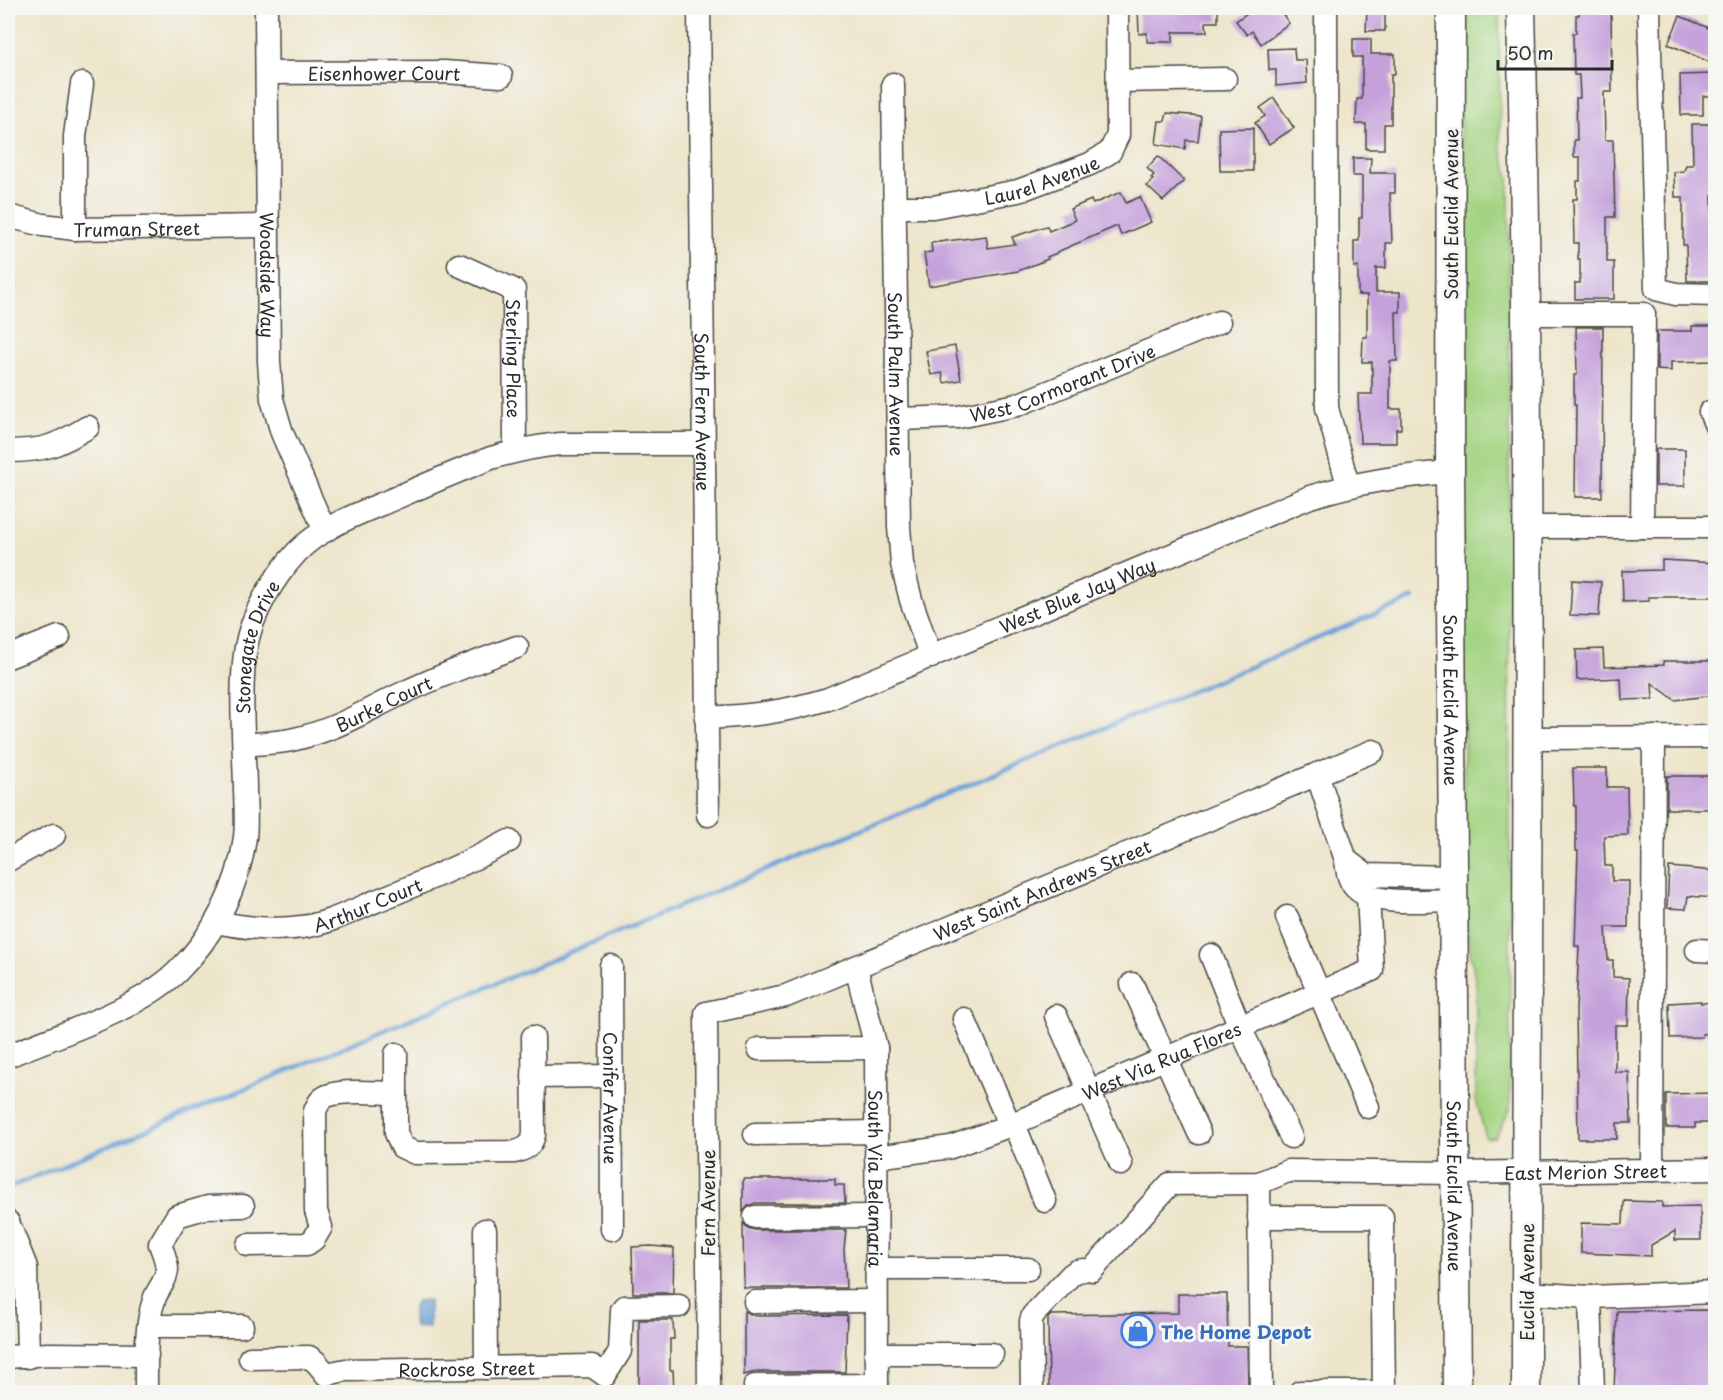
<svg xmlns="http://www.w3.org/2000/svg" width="1723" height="1400" viewBox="0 0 1723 1400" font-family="'Playpen Sans',sans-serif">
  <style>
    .green { fill: #a4d483; stroke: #688057; stroke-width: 1.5 }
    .water { fill: #6aa1d8; stroke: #4a6682; stroke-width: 1.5 }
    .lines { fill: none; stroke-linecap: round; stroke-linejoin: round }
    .stream { stroke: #6aa1d8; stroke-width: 4.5 }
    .building { fill: #c5a1db }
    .minor-casing { stroke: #484743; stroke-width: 25 }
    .major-casing { stroke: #484743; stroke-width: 31 }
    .minor { stroke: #fff; stroke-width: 22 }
    .major { stroke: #fff; stroke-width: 28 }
    .labels { text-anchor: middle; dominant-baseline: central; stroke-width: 6; stroke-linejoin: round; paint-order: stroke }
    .street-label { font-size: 18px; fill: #2b2b2b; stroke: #f6f6f2 }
    .shop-label { font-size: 18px; font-weight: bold; fill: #366cbe; stroke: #f6f6f2; text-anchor: start }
  </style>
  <rect width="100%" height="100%" fill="#f6f6f2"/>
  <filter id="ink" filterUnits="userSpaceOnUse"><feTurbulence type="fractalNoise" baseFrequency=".0167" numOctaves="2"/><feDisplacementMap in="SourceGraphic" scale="12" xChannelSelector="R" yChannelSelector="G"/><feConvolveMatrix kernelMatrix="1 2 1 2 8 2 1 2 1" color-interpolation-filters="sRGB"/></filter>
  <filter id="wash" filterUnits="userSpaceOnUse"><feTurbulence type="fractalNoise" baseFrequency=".008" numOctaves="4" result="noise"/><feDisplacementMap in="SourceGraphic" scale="24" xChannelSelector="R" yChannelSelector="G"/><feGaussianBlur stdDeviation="1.35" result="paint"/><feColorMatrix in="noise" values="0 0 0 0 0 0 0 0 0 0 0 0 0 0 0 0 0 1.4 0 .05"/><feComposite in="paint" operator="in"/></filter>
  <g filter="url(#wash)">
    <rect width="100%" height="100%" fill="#ede5ca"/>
    <!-- green -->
    <polygon class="green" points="1460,8 1498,8 1499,10 1500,145 1509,177 1510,1110 1495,1137 1486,1138 1476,1100 1476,984 1469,946 1465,911"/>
    <!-- water -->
    <path class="water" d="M429,1300v28l-15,-1c-2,-9 -2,-18 3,-26z"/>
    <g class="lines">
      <!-- stream -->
      <polyline class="stream" points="8,1188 1414,598"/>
    </g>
    <g id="blocks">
      <!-- building -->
      <g class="building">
        <polygon points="1138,8 1218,8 1218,22 1206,22 1207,32 1173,32 1173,42 1147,42 1147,33 1139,34"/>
        <polygon points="1254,8 1278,8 1289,23 1261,44 1252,31 1247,35 1236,21"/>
        <polygon points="1367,8 1385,8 1385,31 1366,31"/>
        <polygon points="1579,8 1611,8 1612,92 1604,92 1605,140 1613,140 1615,217 1607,217 1607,262 1614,262 1614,299 1575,299 1575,283 1580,283 1580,259 1578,259 1578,243 1574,243 1573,199 1577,199 1577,181 1580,181 1580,157 1574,157 1574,140 1577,140 1576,98 1580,98 1579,75 1574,75 1573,33 1576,33 1576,15 1579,15"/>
        <polygon points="1680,16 1716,31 1710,46 1716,48 1716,65 1668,44"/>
        <polygon points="1353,39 1371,39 1371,54 1395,54 1395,74 1391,74 1391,124 1384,124 1384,149 1366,149 1366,124 1356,124 1357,99 1362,99 1362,57 1353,57"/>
        <polygon points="1294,48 1295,60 1306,60 1307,83 1276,86 1276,70 1269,70 1268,49"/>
        <polygon points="1714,74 1714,96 1703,96 1703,115 1681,115 1680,75"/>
        <polygon points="1274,98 1294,128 1269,144 1255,123 1265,116 1260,108"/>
        <polygon points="1167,113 1201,116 1198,141 1186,140 1185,149 1156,144 1159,121 1165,121"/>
        <polygon points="1692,124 1712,124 1716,129 1716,180 1714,180 1714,196 1712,196 1712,217 1716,219 1716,269 1712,269 1712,281 1687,281 1686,245 1683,245 1683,197 1675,197 1674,172 1684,171 1686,165 1693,165"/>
        <polygon points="1253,128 1253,171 1220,171 1219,129"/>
        <polygon points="1158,156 1184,181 1163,201 1147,186 1153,180 1151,178 1154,175 1147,168"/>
        <polygon points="1353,158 1371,158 1370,173 1395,173 1395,193 1390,193 1392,243 1386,243 1386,268 1376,268 1376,292 1400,292 1400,312 1396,312 1397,361 1390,361 1390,409 1401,409 1401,429 1396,429 1396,443 1360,443 1358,394 1372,394 1372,362 1362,362 1363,337 1367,337 1367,295 1358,295 1358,267 1354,267 1354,241 1359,241 1359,218 1362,218 1362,176 1353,176"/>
        <polygon points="1121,192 1126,203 1140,197 1151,222 1121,235 1117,226 1057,252 1057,253 1047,257 1048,259 1018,271 929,286 924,253 932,252 931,243 986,236 988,248 1015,244 1012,237 1047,226 1049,231 1075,220 1070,209 1091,200 1093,204"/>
        <polygon points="1692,326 1716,326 1716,361 1671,362 1671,371 1657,370 1657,331 1692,331"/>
        <polygon points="1576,327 1603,327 1602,497 1575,497 1576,405 1574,405 1574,375 1577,375"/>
        <polygon points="955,346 961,380 944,383 942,373 931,375 926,351"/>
        <rect x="1656" y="449" width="29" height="37"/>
        <polygon points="1662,560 1716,563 1716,597 1648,597 1649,601 1623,602 1622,571 1662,570"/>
        <polygon points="1572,580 1601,582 1599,616 1570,615"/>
        <polygon points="1603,649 1604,667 1664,665 1663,661 1716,661 1716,695 1675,700 1652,683 1653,699 1622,700 1621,678 1577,680 1576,650"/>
        <polygon points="1573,768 1607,768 1607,787 1627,787 1628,835 1604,836 1605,866 1612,866 1612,881 1629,881 1628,927 1606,927 1608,960 1613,960 1613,977 1629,978 1628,1025 1615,1025 1615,1072 1629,1072 1631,1123 1617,1123 1617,1139 1578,1139 1576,1009 1579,946 1575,946 1578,851 1576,851 1576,806 1574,806"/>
        <rect x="1667" y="776" width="49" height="33"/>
        <polygon points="1669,867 1716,871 1716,898 1688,896 1686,909 1667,908"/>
        <polygon points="1701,1001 1701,1003 1716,1002 1716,1033 1702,1034 1702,1037 1670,1038 1669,1003"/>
        <polygon points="1716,1093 1716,1123 1695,1123 1695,1128 1666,1128 1666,1094"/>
        <polygon points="743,1179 835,1179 835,1185 844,1185 845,1203 755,1203 748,1206 743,1212"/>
        <polygon points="1624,1201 1662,1202 1662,1207 1700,1206 1701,1240 1675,1240 1675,1231 1651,1245 1651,1256 1581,1253 1581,1223 1623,1224"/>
        <polygon points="743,1223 748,1228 755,1230 846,1230 844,1249 846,1288 744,1288"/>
        <polygon points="651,1246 674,1248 673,1293 633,1293 632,1247"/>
        <polygon points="1178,1294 1227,1294 1228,1346 1247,1346 1248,1392 1049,1392 1048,1318 1051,1315 1178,1313"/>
        <polygon points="1716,1310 1716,1392 1614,1392 1617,1311"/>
        <polygon points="744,1311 755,1316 847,1315 845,1372 755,1372 744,1375"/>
        <polygon points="639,1320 673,1320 674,1339 670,1339 670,1370 673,1370 674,1391 648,1391 648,1386 639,1387"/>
      </g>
    </g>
  </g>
  <g filter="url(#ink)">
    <use href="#blocks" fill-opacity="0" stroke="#484743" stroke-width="1.5"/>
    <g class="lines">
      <defs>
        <g id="minor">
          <path id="s1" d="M266,8l3,354 3,37 10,34 43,98"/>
          <path id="s2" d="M699,8l9,807"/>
          <polyline points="1326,8 1327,408 1348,485"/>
          <polyline points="1649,8 1656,289 1676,294 1716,295"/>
          <path id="s3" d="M267,73l177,-1 57,4"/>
          <polyline points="1118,81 1225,79"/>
          <path id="s4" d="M893,84l6,443 3,37 9,36 20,57"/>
          <path id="s5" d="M895,207h38l85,-16 72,-27 20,-12 8,-17 -1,-127"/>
          <path id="s6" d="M8,216l35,9 32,4 193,-3"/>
          <polyline points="75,229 75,136 82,84"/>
          <path id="s7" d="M459,265l55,25 1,161"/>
          <polyline points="1527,314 1644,314 1642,527"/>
          <polyline points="1710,412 1716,426"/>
          <path id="s8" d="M898,419l60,-2 59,-12 202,-83"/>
          <path d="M8,451c35,0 49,-5 80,-24"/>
          <polyline points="1527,527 1716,527"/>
          <polyline points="8,657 59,637"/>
          <path id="s9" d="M706,718c45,-2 79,-6 122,-19l482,-202c48,-15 90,-21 140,-25"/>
          <polyline points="1529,738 1716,737"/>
          <path id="s10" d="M244,745c17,-2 35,-2 51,-6 41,-9 70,-28 106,-45 38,-18 77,-33 116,-47"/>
          <path d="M1317,774l29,86c1,11 3,23 12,30 19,16 70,10 95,10"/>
          <polyline points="8,860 54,835"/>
          <polyline points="1346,860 1366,875 1453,877"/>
          <polyline points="1287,917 1368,1107"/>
          <path id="s11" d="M216,922c29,6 57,9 86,5 25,-3 51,-16 74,-26 45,-18 90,-37 133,-60"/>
          <polyline points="1697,950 1716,951"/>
          <polyline points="1211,955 1240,1027 1291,1137"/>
          <path id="s12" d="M611,966l1,263"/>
          <path id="s13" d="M856,967l20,81 1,344"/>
          <polyline points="1132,984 1199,1133"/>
          <polyline points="1056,1016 1121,1164"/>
          <polyline points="964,1019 1010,1126"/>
          <polyline points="759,1049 876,1048"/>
          <path d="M396,1054v79l6,14 13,6 100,-1c11,-3 16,-6 19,-17l-1,-98"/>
          <path id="s14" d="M8,1056c52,-22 128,-45 169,-84 36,-35 62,-85 68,-135 2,-16 0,-33 0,-50 -1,-44 -6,-97 1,-140 6,-34 28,-70 51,-95 24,-25 63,-39 94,-52 34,-15 67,-29 100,-42 24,-7 46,-12 70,-14h142"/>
          <polyline points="533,1077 611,1076"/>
          <polyline points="1014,1124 1045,1201"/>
          <polyline points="755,1134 876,1132"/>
          <path id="s15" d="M876,1157l75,-10 52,-19 369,-158 -4,-74"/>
          <polyline points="1652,1170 1654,737"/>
          <polyline points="1259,1183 1261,1392"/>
          <polyline points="755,1217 876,1216"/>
          <polyline points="1259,1217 1382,1217 1384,1392 1300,1392"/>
          <polyline points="8,1222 26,1267 28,1357"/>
          <polyline points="485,1230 486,1368"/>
          <path d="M248,1245l59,-1 7,-5 7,-12 -5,-16 -1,-100c3,-7 5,-12 12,-15 17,-7 50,-3 69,-3"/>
          <polyline points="876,1269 1028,1269"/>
          <path id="s16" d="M1092,1270l78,-86 89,-1 29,-12 167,2 261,-4"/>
          <polyline points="1526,1293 1590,1297"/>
          <polyline points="755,1302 876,1301"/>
          <polyline points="149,1326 242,1326"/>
          <polyline points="876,1354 992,1354"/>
          <polyline points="8,1357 48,1354 147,1355"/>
          <polyline points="250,1358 309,1357 316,1362 326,1374"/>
          <path id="s17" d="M326,1374l20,-4 246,-4 13,9"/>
          <polyline points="605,1375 620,1351 622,1310 624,1307 679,1306"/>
          <polyline points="755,1386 877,1385"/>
          <path d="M146,1392c0,-27 -1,-66 8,-92 3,-11 12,-17 13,-30 0,-9 -4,-18 -7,-26l17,-28 31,-9 35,-1"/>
          <path id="s18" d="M709,1392l-3,-379 80,-17 587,-245"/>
          <polyline points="1032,1392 1031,1321 1033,1315 1071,1275 1077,1271 1084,1270"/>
          <polyline points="1593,1392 1590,1297 1716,1292"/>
        </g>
        <g id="major">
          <path id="s19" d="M1451,8l-1,464 7,920"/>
          <path d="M1521,8c11,461 5,923 5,1384"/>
        </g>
      </defs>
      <!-- minor casing -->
      <use href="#minor" class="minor-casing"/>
      <!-- major casing -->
      <use href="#major" class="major-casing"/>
      <!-- minor -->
      <use href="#minor" class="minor"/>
      <!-- major -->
      <use href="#major" class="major"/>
    </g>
  </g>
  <!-- icons -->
  <defs>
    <symbol id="shop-ring" viewBox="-11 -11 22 22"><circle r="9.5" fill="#f6f6f2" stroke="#3f7fe0" stroke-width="1.5"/><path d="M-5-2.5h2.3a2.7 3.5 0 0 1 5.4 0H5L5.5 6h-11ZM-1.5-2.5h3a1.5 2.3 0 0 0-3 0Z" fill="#3f7fe0"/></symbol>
  </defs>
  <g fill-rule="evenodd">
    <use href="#shop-ring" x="1119" y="1312" width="38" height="38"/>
  </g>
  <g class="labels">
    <!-- street labels -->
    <g class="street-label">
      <text stroke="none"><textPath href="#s3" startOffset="117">Eisenhower Court</textPath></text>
      <text stroke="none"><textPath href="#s5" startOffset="150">Laurel Avenue</textPath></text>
      <text transform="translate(1450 214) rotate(-90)">South Euclid Avenue</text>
      <text stroke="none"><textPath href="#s6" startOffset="130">Truman Street</textPath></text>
      <text stroke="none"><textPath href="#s1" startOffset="267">Woodside Way</textPath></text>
      <text stroke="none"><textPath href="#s7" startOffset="129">Sterling Place</textPath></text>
      <text stroke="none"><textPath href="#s4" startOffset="290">South Palm Avenue</textPath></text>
      <text stroke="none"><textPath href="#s8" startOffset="170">West Cormorant Drive</textPath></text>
      <text stroke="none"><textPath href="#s2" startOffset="404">South Fern Avenue</textPath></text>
      <text stroke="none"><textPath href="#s9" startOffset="394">West Blue Jay Way</textPath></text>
      <text stroke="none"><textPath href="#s14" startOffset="536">Stonegate Drive</textPath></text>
      <text stroke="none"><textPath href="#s19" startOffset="692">South Euclid Avenue</textPath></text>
      <text stroke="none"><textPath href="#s10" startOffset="147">Burke Court</textPath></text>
      <text stroke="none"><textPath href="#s18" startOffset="738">West Saint Andrews Street</textPath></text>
      <text stroke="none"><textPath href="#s11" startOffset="156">Arthur Court</textPath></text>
      <text stroke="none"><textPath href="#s15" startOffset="303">West Via Rua Flores</textPath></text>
      <text stroke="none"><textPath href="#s12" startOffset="132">Conifer Avenue</textPath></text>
      <text stroke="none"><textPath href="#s16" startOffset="534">East Merion Street</textPath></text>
      <text stroke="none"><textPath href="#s13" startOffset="214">South Via Belamaria</textPath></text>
      <text stroke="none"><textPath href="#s19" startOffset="1178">South Euclid Avenue</textPath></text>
      <text transform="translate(707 1203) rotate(-90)">Fern Avenue</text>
      <text transform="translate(1526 1282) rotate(-90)">Euclid Avenue</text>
      <text stroke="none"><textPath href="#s17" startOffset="141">Rockrose Street</textPath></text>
    </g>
    <!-- shop labels -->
    <g class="shop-label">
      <text x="1161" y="1331">The Home Depot</text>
    </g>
  </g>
  <!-- margin -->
  <rect width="1723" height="1400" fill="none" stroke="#f6f6f2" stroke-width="30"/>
  <!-- scale -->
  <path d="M1498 60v9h114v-9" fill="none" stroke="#2b2b2b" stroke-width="3"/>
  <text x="1507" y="60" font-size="18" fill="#2b2b2b" stroke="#f6f6f2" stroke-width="4.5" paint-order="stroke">50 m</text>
</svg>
